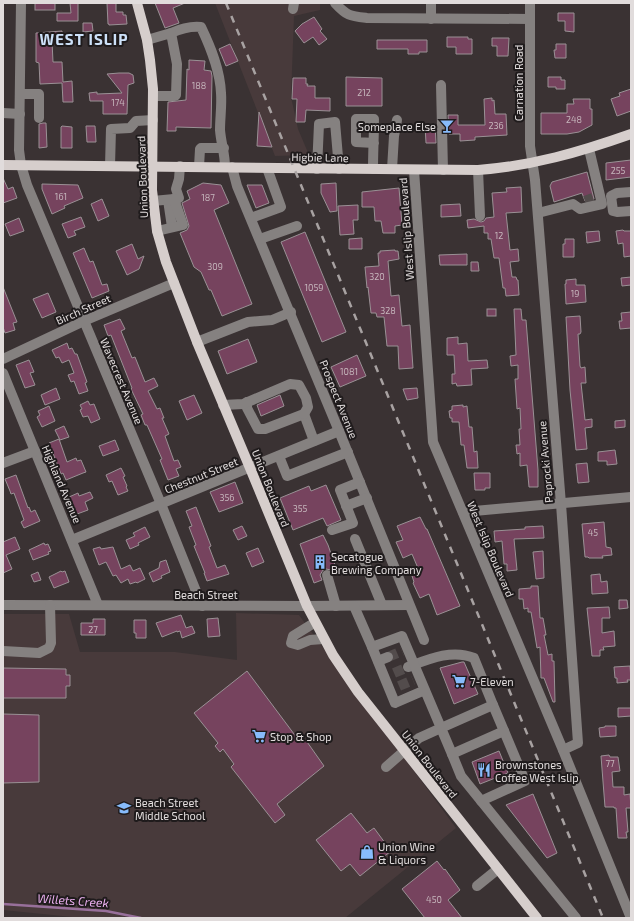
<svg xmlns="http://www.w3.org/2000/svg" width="634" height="921" viewBox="0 0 634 921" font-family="'Exo 2',sans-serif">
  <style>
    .built { fill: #483a3b }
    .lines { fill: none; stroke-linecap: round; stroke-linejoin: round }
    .stream { stroke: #98709b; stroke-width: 2.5 }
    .building { fill: #76435e; stroke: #9a9195 }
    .minor-tunnel { stroke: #534c4c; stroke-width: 10; stroke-dasharray: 10 5; stroke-linecap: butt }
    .minor { stroke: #858180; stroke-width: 10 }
    .major { stroke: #d6cecc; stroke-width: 10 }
    .rail { stroke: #a8a2a2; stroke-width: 2.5; stroke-dasharray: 7 7; stroke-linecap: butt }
    .labels { text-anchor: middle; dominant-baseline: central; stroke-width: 4; stroke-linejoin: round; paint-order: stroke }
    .number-label { font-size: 9px; fill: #c6b6bc }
    .street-label { font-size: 11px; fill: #e1dcdc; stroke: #1f1b1c }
    .poi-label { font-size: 11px; fill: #e1dcdc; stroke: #1f1b1c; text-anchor: start }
    .water-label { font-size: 12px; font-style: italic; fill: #ecb0f1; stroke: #1f1b1c }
    .district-label { font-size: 15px; font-weight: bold; letter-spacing: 1px; fill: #cde1f9; stroke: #1f1b1c }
  </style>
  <rect width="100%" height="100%" fill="#3a3233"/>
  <!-- built -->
  <g class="built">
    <polygon points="215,3 320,3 320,10 294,16 291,97 298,129 309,155 275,156"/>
    <polygon points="236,613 299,615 456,828 345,918 82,918 3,910 3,614 69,614 80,652 175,652 237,660"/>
  </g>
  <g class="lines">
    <!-- stream -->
    <polyline class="stream" points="3,904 106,911 141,918"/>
  </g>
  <!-- building -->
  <g class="building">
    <rect x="35" y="3" width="20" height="7"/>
    <polygon points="70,3 78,3 78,21 57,21 57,13 71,13"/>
    <polygon points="107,3 116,3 116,12 123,12 123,15 126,15 127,24 109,25 109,24 108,24"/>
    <polygon points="155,3 185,3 173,8 179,23 165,28"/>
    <polygon points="558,13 574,13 574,32 565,31 565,21 558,21"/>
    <polygon points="314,17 322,29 320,31 327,39 319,45 313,37 304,43 295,31 302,24"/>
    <polygon points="83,23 92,23 93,31 83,32"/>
    <polygon points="62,31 62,40 52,41 53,62 62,62 63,82 72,81 73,102 63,102 62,83 40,84 39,63 36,62 36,33"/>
    <polygon points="447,37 468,37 468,39 472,39 472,54 456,54 456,47 447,47"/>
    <polygon points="492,38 509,38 508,56 497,56 497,46 492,46"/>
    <polygon points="377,40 427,40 427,52 419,52 419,54 408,54 408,49 377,49"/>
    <polygon points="230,44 238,61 226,66 219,49"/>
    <polygon points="556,44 566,44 566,58 555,58 554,50 556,50"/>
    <polygon points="189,60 205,61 204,70 211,71 212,76 211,128 176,127 176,131 167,131 168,102 186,100 187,69 189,70"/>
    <polygon points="119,73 129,73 133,75 134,83 128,85 127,114 103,114 103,101 90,101 89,93 97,92 97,94 122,93 107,74"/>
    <polygon points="346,77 382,78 382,106 346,106"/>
    <polygon points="548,77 561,77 561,80 565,80 565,89 556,89 556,87 548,87"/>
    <polygon points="293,78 306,78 306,84 308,84 307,86 315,86 315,98 330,98 330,111 306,110 305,122 296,122 297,99 292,99"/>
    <polygon points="631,89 631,111 617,116 611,99 620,96 619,93"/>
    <polygon points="492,98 492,101 494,100 495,114 506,114 507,135 475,137 475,140 460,141 460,134 449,134 448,115 458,115 458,125 485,125 484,99"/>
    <polygon points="573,99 590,99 590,109 592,109 592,125 579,132 567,134 541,134 541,113 567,113 567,104 574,104"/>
    <polygon points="259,112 272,147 257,146"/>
    <polygon points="43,123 46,123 47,147 39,148 39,124"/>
    <polygon points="435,124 436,143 426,143 425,125"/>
    <polygon points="62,126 72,127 72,148 61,148 61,127"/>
    <polygon points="86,126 95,126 96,142 87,142"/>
    <polygon points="631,160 631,177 606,180 606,163"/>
    <polygon points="587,172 594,199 585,201 582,193 554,202 550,186 552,182"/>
    <polygon points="3,178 8,189 13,187 17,198 3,203"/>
    <polygon points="203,183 221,185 229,203 214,210 252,304 222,316 211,290 209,290 201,272 194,267 180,233 187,230 189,226 182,203 190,199 187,191"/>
    <polygon points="336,183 337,211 330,212 321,193 321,184"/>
    <polygon points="42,184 78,185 83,198 64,206 65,208 52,214 42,189"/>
    <polygon points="247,185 262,185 269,203 256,208"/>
    <polygon points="521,187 522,212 506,213 510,250 518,249 519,261 510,262 512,277 516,277 517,280 518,280 519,295 506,296 505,288 503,288 499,258 494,258 491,239 488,239 488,233 484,233 484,226 468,228 467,220 474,219 481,222 484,221 486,218 494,217 492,193 507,192 506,188"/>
    <polygon points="399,188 402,225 395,226 395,233 383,233 381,221 375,221 374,207 362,207 362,192"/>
    <polygon points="102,199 109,216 98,221 91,204"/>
    <polygon points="460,204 461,216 441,217 441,205"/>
    <polygon points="358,205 358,220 353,220 354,234 340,235 338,206"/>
    <polygon points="81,217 85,227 74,231 76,235 68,238 62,224"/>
    <polygon points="19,218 24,231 10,236 5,224"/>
    <polygon points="623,230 624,231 631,231 631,256 624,257 623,243 618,244 616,231"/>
    <polygon points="599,231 600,241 587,243 586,232"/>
    <polygon points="305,232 346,332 322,342 281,242"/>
    <polygon points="362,238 362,249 349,249 349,239"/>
    <polygon points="565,239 574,239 574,257 563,257 563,244 565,244"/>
    <polygon points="132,244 138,259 144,256 139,269 127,275 116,251"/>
    <polygon points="84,248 89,260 90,262 93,261 102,285 107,284 109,291 92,298 73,253"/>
    <polygon points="395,250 395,251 398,251 399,259 388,261 391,296 399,295 402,326 410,325 413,368 399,369 398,346 387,346 384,317 377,317 376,313 371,313 368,287 367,288 365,267 379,266 378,253 380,253 380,251"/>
    <polygon points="467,254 467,265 440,265 439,255"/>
    <polygon points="471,262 478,262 479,271 471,271"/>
    <polygon points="631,277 631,285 622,286 621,278"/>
    <polygon points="576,279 576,285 585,285 586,302 566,304 565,284 566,284 566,280"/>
    <polygon points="3,287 17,322 13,323 15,330 5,333 3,327"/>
    <polygon points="48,293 56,312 42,318 33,299"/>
    <rect x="487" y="309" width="9" height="7"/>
    <polygon points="514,309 521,309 522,320 526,320 538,470 538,487 529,487 527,465 520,466 520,453 517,454 516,445 520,445 519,429 521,429 520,408 517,409 515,379 518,379 518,365 511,366 510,356 516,355"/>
    <polygon points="631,312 631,328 620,329 619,321 622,321 621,313"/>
    <polygon points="580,316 581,332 580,334 578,334 580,366 581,368 585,367 586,383 581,383 585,420 592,419 592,427 585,428 587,449 576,450 570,390 566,317"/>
    <polygon points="120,319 125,329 121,331 132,358 135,357 145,382 154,378 158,386 148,391 157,409 160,408 164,418 162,418 169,434 165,436 174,461 178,460 181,467 176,469 179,476 168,480 160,460 162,459 147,425 145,425 141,415 143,414 131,389 132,388 111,335 108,336 104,325"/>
    <polygon points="458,337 458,344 467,343 468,361 487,360 488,368 471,369 472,385 457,386 456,383 452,384 452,374 455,374 454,355 447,355 447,338"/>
    <polygon points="248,339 257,362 227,374 218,351"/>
    <polygon points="67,343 69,349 72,348 75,354 77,354 87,382 85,383 88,391 79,394 74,381 71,382 68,375 74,373 69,360 62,363 59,357 56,358 52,350"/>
    <polygon points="357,355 366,376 340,387 331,367"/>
    <polygon points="29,360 34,372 30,373 35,385 25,388 16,365"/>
    <polygon points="56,388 60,399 45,405 41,395"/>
    <polygon points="417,388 418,398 407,400 403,389"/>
    <polygon points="194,395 202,413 187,420 179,401"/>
    <polygon points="280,395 284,406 261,416 257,405"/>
    <polygon points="88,401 90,405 94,404 100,419 91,423 88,416 83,417 80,410 82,409 80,405"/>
    <polygon points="463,405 463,407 467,406 469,427 472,427 474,452 477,451 478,468 467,468 464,445 461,445 459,422 452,422 452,418 450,418 449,411 452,410 452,406"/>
    <polygon points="49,406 55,421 42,427 37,417 40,415 38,411"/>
    <polygon points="625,420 625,427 615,428 615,421"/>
    <polygon points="64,426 69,437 60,440 55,430"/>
    <polygon points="59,439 67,462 76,458 77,461 81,460 86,472 83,473 66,480 63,473 61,474 49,443"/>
    <polygon points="115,440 119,450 103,456 99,446"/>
    <polygon points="615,450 617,464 607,465 607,461 598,461 598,452"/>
    <polygon points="587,463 589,482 578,483 576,464"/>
    <polygon points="121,468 125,476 123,477 127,486 126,487 128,491 118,495 112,481 109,482 106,475"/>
    <polygon points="474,473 490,473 490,488 485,488 485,490 475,490"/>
    <polygon points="16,475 28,508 29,507 31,512 35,510 40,521 24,528 21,522 24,520 14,493 11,494 10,491 5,479"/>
    <polygon points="235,482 243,503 219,512 210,492"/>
    <polygon points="326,485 341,520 327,526 323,518 293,530 280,498 309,486 311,491"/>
    <polygon points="90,492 93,498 85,502 88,510 77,514 69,497 78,493 79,496"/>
    <polygon points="196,507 211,546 209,547 217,568 225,565 229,574 207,581 204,573 205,573 194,546 196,545 189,527 192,526 186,511"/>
    <polygon points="420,517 426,529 427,529 460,606 437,615 429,594 420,598 413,583 414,582 412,576 420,573 412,554 403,558 396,542 403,540 397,526"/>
    <polygon points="604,522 606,547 611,548 612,555 602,556 603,558 589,558 588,557 585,557 582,524"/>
    <polygon points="242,526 247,536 238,540 233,530"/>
    <polygon points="543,526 544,538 514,539 517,570 507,571 507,564 504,564 502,541 495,542 494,531 525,529 525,527"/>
    <polygon points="145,527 150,537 138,543 139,545 130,549 126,540 135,536 133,533"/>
    <polygon points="323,535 328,545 336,568 331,570 326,569 323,570 320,575 322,580 314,583 300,544"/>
    <polygon points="15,537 20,549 6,555 12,569 3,573 3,542"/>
    <polygon points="44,543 45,545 48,544 51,551 48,552 49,554 33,560 29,550"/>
    <polygon points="100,547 101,549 113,547 121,569 130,565 133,571 140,568 145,579 137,583 136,582 130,584 128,579 121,583 116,575 113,576 106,562 99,565 93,549"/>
    <polygon points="258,548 264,562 252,567 246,553"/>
    <polygon points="543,551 544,578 536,579 533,552"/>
    <polygon points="166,560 170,572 161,576 162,578 153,582 149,573 159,568 160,562"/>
    <polygon points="61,571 62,572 65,571 69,582 54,588 49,577"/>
    <polygon points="38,572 41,580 34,582 31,575"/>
    <polygon points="600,574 601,582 607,581 608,593 592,594 591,575"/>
    <polygon points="531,586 538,586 540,618 543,618 546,635 544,635 548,655 552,654 552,661 554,661 555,702 553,702 544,678 541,678 540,647 537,648 531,612 528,612 528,608 524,609 523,599 519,599 519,589 531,588"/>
    <polygon points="619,600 627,600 628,608 619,609"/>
    <polygon points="609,607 610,618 602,618 602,633 614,631 615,646 603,647 604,650 600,650 600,656 592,656 587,608"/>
    <polygon points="181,615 186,628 192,626 195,633 182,638 180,631 177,632 177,631 162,637 156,623"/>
    <polygon points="218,618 220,636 208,637 207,619"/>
    <polygon points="93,619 105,619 105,635 81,635 81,623 93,623"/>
    <polygon points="134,620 146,620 146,638 136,638 136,633 134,633"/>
    <polygon points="462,662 464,662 478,694 454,704 440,668"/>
    <polygon points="630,666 631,680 627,680 628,682 617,683 617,678 615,678 614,667"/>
    <polygon points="3,668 66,669 66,675 70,675 70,686 66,686 66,698 3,698"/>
    <polygon points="247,671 300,742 305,739 324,766 277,804 285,815 275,823 231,767 234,764 223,749 220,752 215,746 218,743 194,713"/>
    <polygon points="618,708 631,708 631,716 618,717"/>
    <polygon points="3,714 39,715 39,782 3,783"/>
    <polygon points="605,726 616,726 616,736 600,737 599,728 605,727"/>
    <polygon points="499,751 508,773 480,784 472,762"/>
    <polygon points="609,755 610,757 618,757 620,771 612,772 613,787 624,787 624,795 630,794 631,808 626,808 628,832 626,832 627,838 618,838 616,808 614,808 614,807 605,807 601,756"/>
    <polygon points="533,794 557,853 547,858 506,805"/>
    <polygon points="351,813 367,833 374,828 391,851 360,876 350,864 341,871 316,840"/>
    <polygon points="437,861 444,870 445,869 460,890 448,900 462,918 425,918 402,889"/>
  </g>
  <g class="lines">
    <!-- minor-tunnel -->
    <g class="minor-tunnel">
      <polyline points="585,201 593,198"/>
      <polyline points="388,657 402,651"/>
      <polyline points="394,673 408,667"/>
      <polyline points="399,686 413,680"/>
    </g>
    <!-- minor -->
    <g class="minor">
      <polyline points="21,3 19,150 21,165 27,185 161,504 202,606"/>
      <path d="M335,3c12,13 15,13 32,15l163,1"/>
      <polyline points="530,3 530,146 535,180 561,504 578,743 563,750"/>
      <polyline points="293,9 294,3"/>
      <polyline points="431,19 431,3"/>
      <path d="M171,33c9,-4 20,-7 30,-6 10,21 19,43 20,66 1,12 -1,25 -1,37 1,13 5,24 5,37"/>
      <polyline points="147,40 171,33 177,64 176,95 175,96 153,96"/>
      <polyline points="441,85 443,170"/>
      <polyline points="20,94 39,94 39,118"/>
      <polyline points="3,113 20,114"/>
      <polyline points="110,166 111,129 130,128 136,121 153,120"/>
      <polyline points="199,167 200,149 201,148 224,148"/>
      <polyline points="232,167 237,186 339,431 424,640"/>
      <polyline points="317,169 319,124 335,122 339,169"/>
      <path d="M373,169c0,-16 1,-33 1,-50h-18v23l18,1"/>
      <polyline points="392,169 394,136 397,120"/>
      <polyline points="414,170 433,442 563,750 631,918"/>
      <polyline points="478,170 480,216"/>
      <polyline points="631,192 617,193 611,196 613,211 617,212 631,211"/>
      <polyline points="174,199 179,198 176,189 179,179 180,166"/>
      <polyline points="168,200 172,227"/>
      <polyline points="153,201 174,199 183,225 157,231"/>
      <polyline points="538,213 573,204 580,209 602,204 589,149"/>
      <polyline points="251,218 281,207 267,168"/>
      <polyline points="260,239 297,226"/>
      <polyline points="197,342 248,322 272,320 291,312"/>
      <polyline points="3,359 84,321 174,283"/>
      <polyline points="3,373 98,605"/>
      <polyline points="247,402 247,408 258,429 265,429 304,414 314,441"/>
      <polyline points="223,405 243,404 290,384 299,385 306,398 308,407 304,414"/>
      <polyline points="279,456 287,476 348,452"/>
      <polyline points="3,463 35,451"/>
      <polyline points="346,506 367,498"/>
      <polyline points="463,512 631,497"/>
      <polyline points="332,530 353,523 340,490 360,482"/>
      <polyline points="355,539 382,605"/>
      <polyline points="72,540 339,431"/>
      <polyline points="327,575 336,606"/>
      <polyline points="3,605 307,606 409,605"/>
      <polyline points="354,606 372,647"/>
      <polyline points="314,623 293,636 291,643 298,645 310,640 323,639"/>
      <polyline points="3,651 39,653 49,648 51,643 50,605"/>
      <polyline points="378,661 388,657"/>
      <path d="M408,667c21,-8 44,-18 66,-9l19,47"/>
      <polyline points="452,754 461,776 576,918"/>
      <polyline points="386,767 419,738 441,728 452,754 504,731 493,705 441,728 402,636 372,647 395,703 425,690"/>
      <polyline points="481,801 525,781 504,731"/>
      <polyline points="477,886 498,869"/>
    </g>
    <!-- major -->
    <g class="major">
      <polyline points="137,3 147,40 150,60 153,89 152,190 157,231 166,262 197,342 250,468 307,606 333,655 358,692 537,918"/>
      <path d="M3,165l475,5c54,-4 102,-18 153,-36"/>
    </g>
    <!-- rail -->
    <polyline class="rail" points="226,3 603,918"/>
  </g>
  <!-- icons -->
  <defs>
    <symbol id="bar-bare" viewBox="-9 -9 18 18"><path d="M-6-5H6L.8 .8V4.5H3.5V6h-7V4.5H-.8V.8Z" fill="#87bbfb" stroke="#1f1b1c" stroke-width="2.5" paint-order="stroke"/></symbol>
    <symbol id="building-bare" viewBox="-9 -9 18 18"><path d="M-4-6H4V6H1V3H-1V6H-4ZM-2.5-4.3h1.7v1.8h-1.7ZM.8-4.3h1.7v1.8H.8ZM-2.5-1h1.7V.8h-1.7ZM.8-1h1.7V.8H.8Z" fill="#87bbfb" stroke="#1f1b1c" stroke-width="2.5" paint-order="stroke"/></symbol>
    <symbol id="supermarket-bare" viewBox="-9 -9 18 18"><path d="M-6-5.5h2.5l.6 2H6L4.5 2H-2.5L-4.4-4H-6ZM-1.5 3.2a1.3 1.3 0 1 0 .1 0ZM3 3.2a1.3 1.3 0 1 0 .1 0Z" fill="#87bbfb" stroke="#1f1b1c" stroke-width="2.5" paint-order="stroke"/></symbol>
    <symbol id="restaurant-bare" viewBox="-9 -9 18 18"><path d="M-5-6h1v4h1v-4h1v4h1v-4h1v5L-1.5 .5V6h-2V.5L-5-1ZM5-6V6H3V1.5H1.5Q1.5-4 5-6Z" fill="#87bbfb" stroke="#1f1b1c" stroke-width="2.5" paint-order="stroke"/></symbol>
    <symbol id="school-bare" viewBox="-9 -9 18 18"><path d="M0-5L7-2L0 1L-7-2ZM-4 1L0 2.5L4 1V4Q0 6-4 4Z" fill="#87bbfb" stroke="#1f1b1c" stroke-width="2.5" paint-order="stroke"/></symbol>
    <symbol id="shop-bare" viewBox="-9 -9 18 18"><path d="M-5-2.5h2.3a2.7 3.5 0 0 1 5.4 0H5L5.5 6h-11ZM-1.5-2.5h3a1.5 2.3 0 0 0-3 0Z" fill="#87bbfb" stroke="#1f1b1c" stroke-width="2.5" paint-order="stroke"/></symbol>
  </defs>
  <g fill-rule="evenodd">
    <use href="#bar-bare" x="437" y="116" width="20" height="20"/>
    <use href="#building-bare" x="310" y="552" width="20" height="20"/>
    <use href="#supermarket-bare" x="449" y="671" width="20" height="20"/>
    <use href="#supermarket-bare" x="249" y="726" width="20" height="20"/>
    <use href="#restaurant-bare" x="474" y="760" width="20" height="20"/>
    <use href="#school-bare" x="114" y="798" width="20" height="20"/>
    <use href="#shop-bare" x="357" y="842" width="20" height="20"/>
  </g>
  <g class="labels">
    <!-- number labels -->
    <g class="number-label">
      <text x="199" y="85">188</text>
      <text x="364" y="92">212</text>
      <text x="118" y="102">174</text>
      <text x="574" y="119">248</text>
      <text x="496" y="125">236</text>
      <text x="618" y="170">255</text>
      <text x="61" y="196">161</text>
      <text x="208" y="197">187</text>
      <text x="499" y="235">12</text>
      <text x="215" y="266">309</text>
      <text x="377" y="276">320</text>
      <text x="314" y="287">1059</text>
      <text x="575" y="293">19</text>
      <text x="388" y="310">328</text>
      <text x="349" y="371">1081</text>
      <text x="227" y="497">356</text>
      <text x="300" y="508">355</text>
      <text x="593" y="532">45</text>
      <text x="93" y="629">27</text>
      <text x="610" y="763">77</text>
      <text x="434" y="899">450</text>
    </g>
    <!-- street labels -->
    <g class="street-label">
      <text transform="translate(518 83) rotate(-90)">Carnation Road</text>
      <text transform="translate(320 157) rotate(1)">Higbie Lane</text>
      <text transform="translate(142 177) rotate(-92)">Union Boulevard</text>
      <text transform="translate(406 229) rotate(-94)">West Islip Boulevard</text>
      <text transform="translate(83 309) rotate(-24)">Birch Street</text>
      <text transform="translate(122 381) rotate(67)">Wavecrest Avenue</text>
      <text transform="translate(339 399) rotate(68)">Prospect Avenue</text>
      <text transform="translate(545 462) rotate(-95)">Paprocki Avenue</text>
      <text transform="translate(201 475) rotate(-22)">Chestnut Street</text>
      <text transform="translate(62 484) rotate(67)">Highland Avenue</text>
      <text transform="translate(271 488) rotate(68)">Union Boulevard</text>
      <text transform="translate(491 549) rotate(67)">West Islip Boulevard</text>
      <text x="206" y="594">Beach Street</text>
      <text transform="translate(430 764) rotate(52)">Union Boulevard</text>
    </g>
    <!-- poi labels -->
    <g class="poi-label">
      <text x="436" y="126" text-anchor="end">Someplace Else</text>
      <text x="331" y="556">Secatogue<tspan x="331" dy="13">Brewing Company</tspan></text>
      <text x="470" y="681">7-Eleven</text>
      <text x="270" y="736">Stop &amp; Shop</text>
      <text x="495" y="764">Brownstones<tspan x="495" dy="13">Coffee West Islip</tspan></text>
      <text x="135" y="802">Beach Street<tspan x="135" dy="13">Middle School</tspan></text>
      <text x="378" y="846">Union Wine<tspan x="378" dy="13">&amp; Liquors</tspan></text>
    </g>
    <!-- water labels -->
    <g class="water-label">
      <text transform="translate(73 900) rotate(4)">Willets Creek</text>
    </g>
    <!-- district labels -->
    <g class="district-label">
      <text x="84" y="39">WEST ISLIP</text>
    </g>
  </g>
  <!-- border -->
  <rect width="634" height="921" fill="none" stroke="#e1dcdc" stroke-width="8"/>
</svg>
